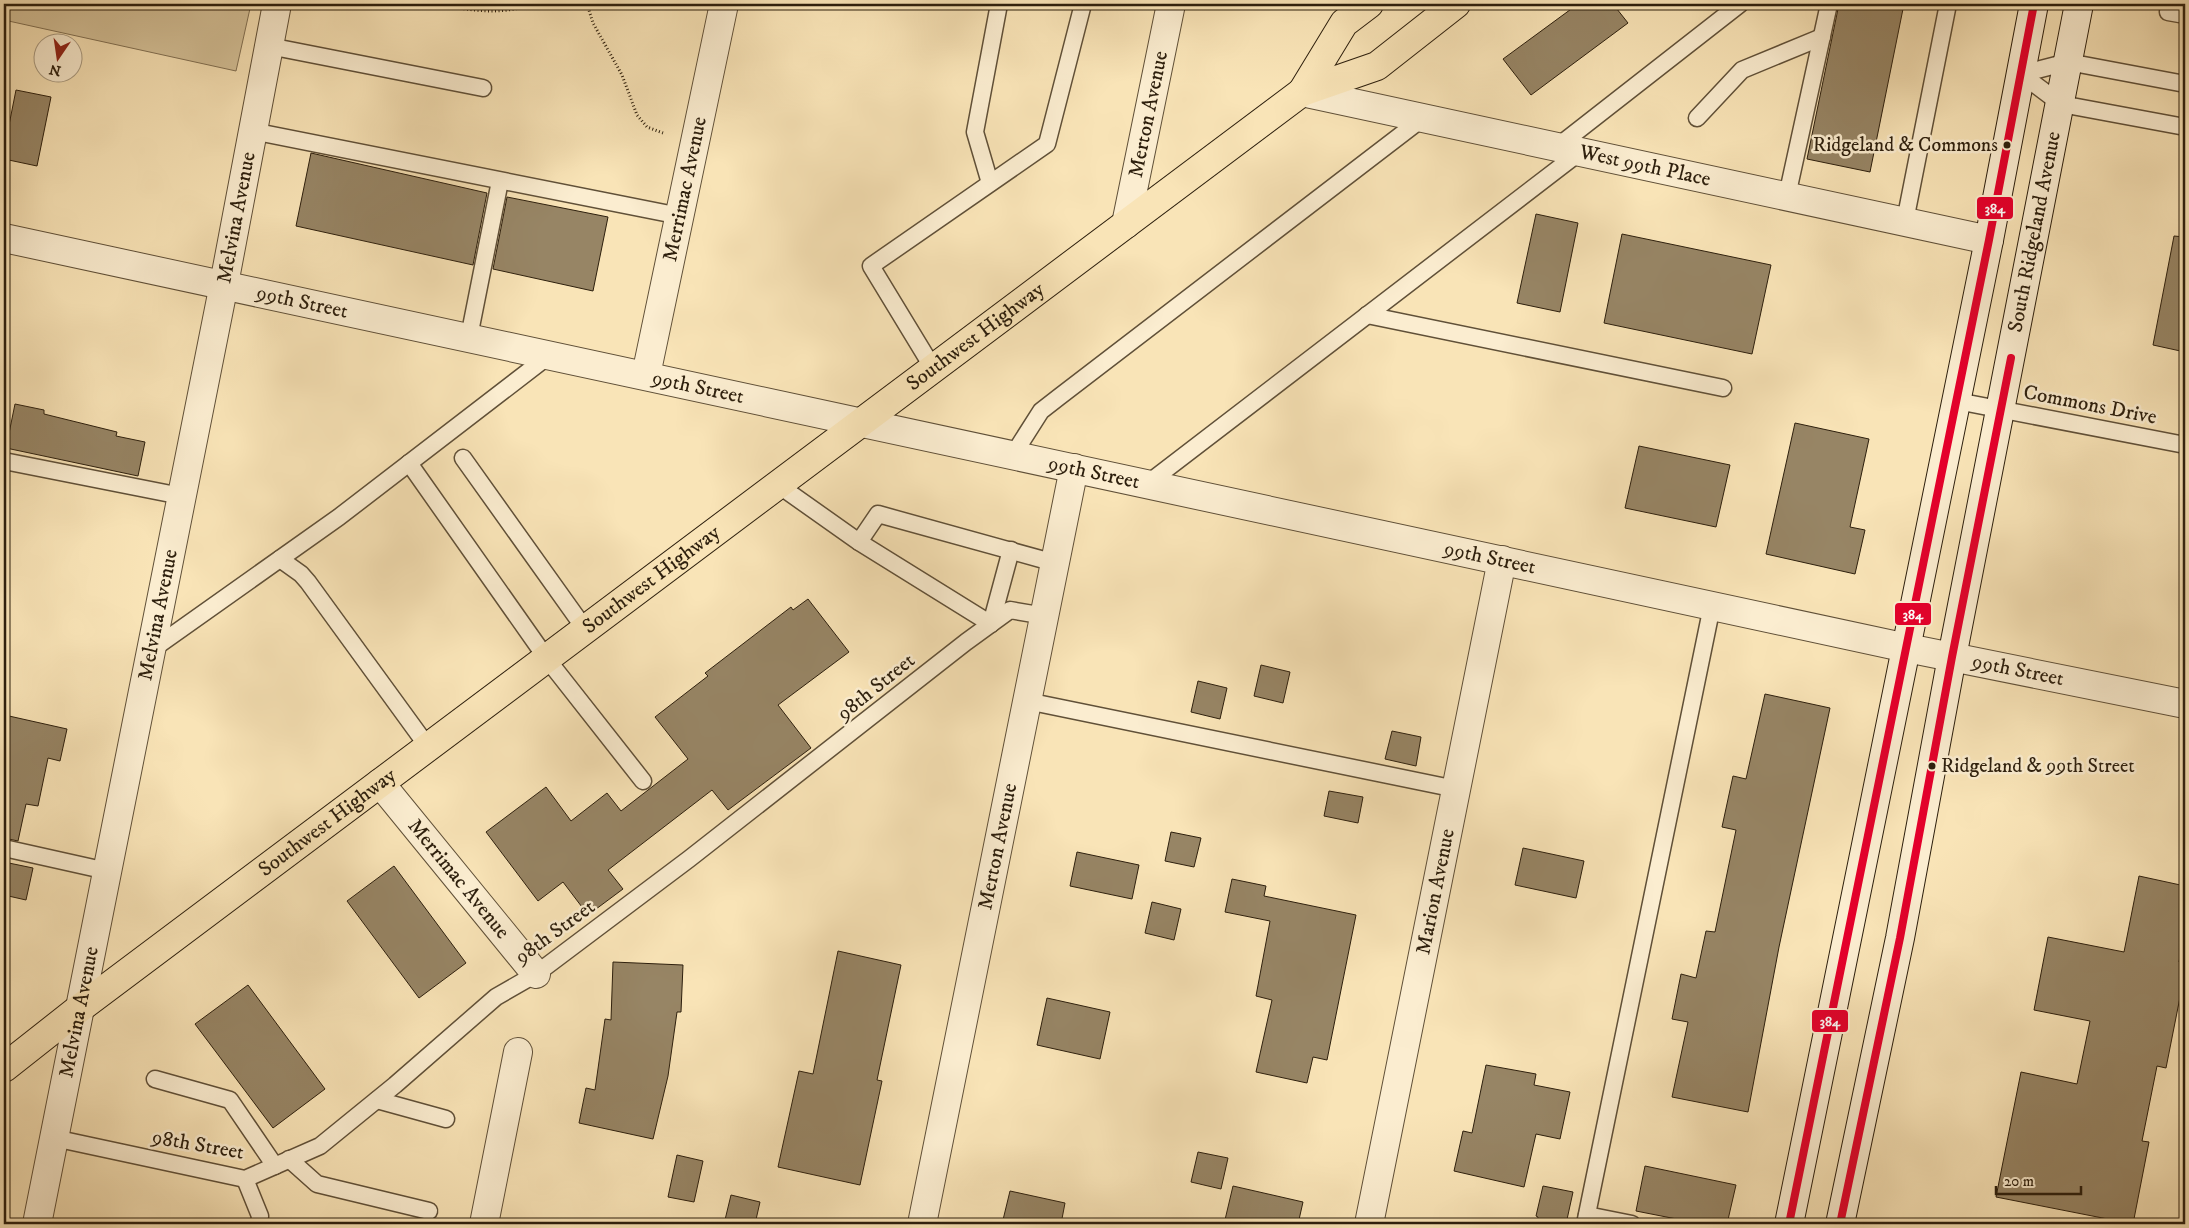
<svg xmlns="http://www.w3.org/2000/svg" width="2189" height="1228" viewBox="0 0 2189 1228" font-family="'IM FELL DW Pica',serif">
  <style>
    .green { fill: #d6c39a; stroke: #827154 }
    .building { fill: #978565; stroke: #2d1f0d }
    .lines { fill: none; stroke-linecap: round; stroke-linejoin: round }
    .lane-casing { stroke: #605038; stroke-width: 19 }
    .street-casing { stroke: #605038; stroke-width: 30 }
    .secondary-casing { stroke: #2d1f0d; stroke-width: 30 }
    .primary-casing { stroke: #2d1f0d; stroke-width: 30 }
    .path { stroke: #2d1f0d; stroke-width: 3; stroke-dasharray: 1 2.5; stroke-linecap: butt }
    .lane { stroke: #fbedd0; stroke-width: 16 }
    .street { stroke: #fbedd0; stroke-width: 28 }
    .secondary { stroke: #fbedd0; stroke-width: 28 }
    .primary { stroke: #f9e4b7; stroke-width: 28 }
    .bus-1-casing { stroke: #fbedd0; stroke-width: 11 }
    .bus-1 { stroke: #e4002b; stroke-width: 8 }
    .bus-dot { fill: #2d1f0d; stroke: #fbedd0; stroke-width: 2 }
    .labels { text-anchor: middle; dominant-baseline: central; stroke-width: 5; stroke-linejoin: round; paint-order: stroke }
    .bus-label { font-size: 20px; fill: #2d1f0d; stroke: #fbedd0; text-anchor: end }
    .street-label { font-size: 21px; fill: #2d1f0d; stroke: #fbedd0 }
    .line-badge { stroke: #fbedd0; stroke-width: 2 }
    .badge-label { font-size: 14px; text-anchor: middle; font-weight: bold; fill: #fff }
  </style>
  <rect width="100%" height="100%" fill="#f9e4b7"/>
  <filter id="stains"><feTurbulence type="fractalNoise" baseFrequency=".004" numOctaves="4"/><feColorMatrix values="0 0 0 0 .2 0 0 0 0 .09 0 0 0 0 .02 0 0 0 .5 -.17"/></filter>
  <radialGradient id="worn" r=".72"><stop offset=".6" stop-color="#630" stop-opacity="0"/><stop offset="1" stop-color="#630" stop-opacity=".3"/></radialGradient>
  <!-- green -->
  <polygon class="green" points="4,4 251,4 236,71 4,20"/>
  <!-- building -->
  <g class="building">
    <polygon points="1578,4 1613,4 1628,23 1531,95 1503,59"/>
    <polygon points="1839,4 1904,4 1870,172 1807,159"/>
    <polygon points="16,90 51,97 37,166 4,159 4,150"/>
    <polygon points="311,153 487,193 473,265 296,226"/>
    <polygon points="507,197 608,217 593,291 493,269"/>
    <polygon points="1536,214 1578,223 1560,312 1517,303"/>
    <polygon points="1622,234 1771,265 1752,354 1604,323"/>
    <polygon points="2174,236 2185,237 2185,352 2153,345"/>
    <polygon points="15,404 44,410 44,414 117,432 116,436 145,442 138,476 6,448"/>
    <polygon points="1795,423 1869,439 1850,527 1865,530 1855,574 1766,554"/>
    <polygon points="1639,446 1730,465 1716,527 1625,508"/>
    <polygon points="808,599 849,652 778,705 811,748 728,810 712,790 608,870 623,889 588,915 563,882 538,901 486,832 546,787 571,821 607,793 621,811 688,759 655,717 708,676 705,673 791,607 793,610"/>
    <polygon points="1261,665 1290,672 1283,703 1254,696"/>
    <polygon points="1198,681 1227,688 1220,719 1191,712"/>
    <polygon points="1765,694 1830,708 1779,947 1748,1112 1672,1097 1688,1022 1672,1019 1681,974 1696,978 1706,931 1715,932 1736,830 1722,827 1733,776 1746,779"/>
    <polygon points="9,716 67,729 60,761 48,758 38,806 26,804 18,841 4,838 4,741"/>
    <polygon points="1392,731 1421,737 1416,766 1385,759"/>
    <polygon points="1329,791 1363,797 1358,823 1324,816"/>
    <polygon points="1171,832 1201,838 1194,867 1165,861"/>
    <polygon points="1523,848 1584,861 1576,898 1515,885"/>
    <polygon points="1077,852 1139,865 1132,899 1070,886"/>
    <polygon points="4,862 33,868 26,900 4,895"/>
    <polygon points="394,866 466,963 419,998 347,901"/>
    <polygon points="2139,876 2185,886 2185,929 2179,962 2185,964 2185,972 2166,1068 2157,1066 2142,1141 2149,1142 2133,1224 1996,1197 2021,1072 2077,1084 2090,1021 2034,1010 2048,937 2124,952"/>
    <polygon points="1232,879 1266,886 1264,896 1356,915 1327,1060 1313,1057 1307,1083 1256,1072 1272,1000 1256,996 1270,921 1225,912"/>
    <polygon points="1152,902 1181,909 1174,940 1145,933"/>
    <polygon points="838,951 901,965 877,1080 882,1081 860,1185 778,1167 799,1071 813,1074"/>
    <polygon points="613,962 683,965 681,1012 677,1012 668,1076 653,1139 579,1123 586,1088 595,1090 605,1019 611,1020"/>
    <polygon points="248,985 325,1089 273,1128 195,1024"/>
    <polygon points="1047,998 1110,1012 1100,1059 1037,1045"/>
    <polygon points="1486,1065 1536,1074 1534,1085 1570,1092 1560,1139 1536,1134 1524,1187 1454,1171 1463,1131 1472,1133"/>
    <polygon points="1198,1152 1228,1158 1221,1189 1191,1182"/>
    <polygon points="677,1155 703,1161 694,1202 668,1197"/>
    <polygon points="1645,1166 1736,1185 1727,1224 1702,1224 1636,1211"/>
    <polygon points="1233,1186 1303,1202 1298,1224 1224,1224"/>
    <polygon points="1543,1186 1573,1192 1566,1224 1537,1224 1538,1217 1536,1216"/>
    <polygon points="1010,1191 1065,1203 1061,1224 1002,1224"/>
    <polygon points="731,1195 760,1202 755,1224 724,1224"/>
  </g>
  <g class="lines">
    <defs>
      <g id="lane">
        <polyline points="2169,4 2168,12 2185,15"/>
        <polyline points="269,46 483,88"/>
        <polyline points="2021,74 2061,104 2185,127"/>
        <polyline points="2021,74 2068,62 2185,84"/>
        <polyline points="1697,118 1742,70 1822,37"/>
        <polyline points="252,131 680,216"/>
        <polyline points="1557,147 1740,4"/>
        <polyline points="990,183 975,132 999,4"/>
        <polyline points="1787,196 1829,4"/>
        <polyline points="1905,221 1948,4"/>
        <polyline points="1367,315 1723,388"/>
        <polyline points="469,337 500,181"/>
        <polyline points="933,368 871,266 1047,144 1083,4"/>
        <polyline points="1957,401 2185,445"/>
        <polyline points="1013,455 1041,411 1059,397 1423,118"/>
        <polyline points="463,458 585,629"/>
        <polyline points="4,461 181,496"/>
        <polyline points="409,463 547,659 643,781"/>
        <polyline points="777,484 859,542 991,624 1011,550"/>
        <polyline points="1147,484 1580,152"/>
        <polyline points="859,542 878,514 1055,563"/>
        <polyline points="280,559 301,574 308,582 428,747"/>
        <polyline points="150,651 339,517 551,354"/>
        <polyline points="1027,701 1456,789"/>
        <polyline points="4,848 107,871"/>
        <polyline points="155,1079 230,1100 275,1166"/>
        <polyline points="377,1100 446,1119"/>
        <polyline points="54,1138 245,1179 320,1146 395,1085 496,997 536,974 689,859 966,642 1010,610 1045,616"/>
        <polyline points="289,1159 317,1184 429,1211"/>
        <polyline points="245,1179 260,1216 259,1224"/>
        <polyline points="1587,1215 1632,1224"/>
        <polyline points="1585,1224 1712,606"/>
      </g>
      <g id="street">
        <path id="s1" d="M1302,92l687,148"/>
        <path id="s2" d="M1126,224l45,-220"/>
        <path id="s3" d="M4,238l1903,410 278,56"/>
        <path id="s4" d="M646,375l78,-371"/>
        <path id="s5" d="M380,783l156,191"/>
        <path id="s6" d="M37,1224l187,-940 53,-280"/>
        <polyline points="484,1224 518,1052"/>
        <path id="s7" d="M922,1224l152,-756"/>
        <path id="s8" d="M1369,1224l133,-664"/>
      </g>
      <g id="secondary">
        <polyline points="1789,1224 1989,240 2034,4"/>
        <path id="s9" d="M1840,1224l60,-286 52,-281 127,-653"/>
      </g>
      <g id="primary">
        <polyline points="1302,92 1344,23 1369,4"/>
        <path id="s10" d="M4,1068l76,-60 1222,-916 75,-26 79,-62"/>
      </g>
    </defs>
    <!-- lane casing -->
    <use href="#lane" class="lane-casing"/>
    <!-- street casing -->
    <use href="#street" class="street-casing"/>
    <!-- secondary casing -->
    <use href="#secondary" class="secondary-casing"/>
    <!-- primary casing -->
    <use href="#primary" class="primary-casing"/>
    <!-- path -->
    <g class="path">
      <path d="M436,4c32,6 65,12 96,0"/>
      <polyline points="587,4 593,23 622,75 637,115 647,127 663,133"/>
    </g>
    <!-- lane -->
    <use href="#lane" class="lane"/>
    <!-- street -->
    <use href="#street" class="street"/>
    <!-- secondary -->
    <use href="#secondary" class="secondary"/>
    <!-- primary -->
    <use href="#primary" class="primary"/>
    <defs>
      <g id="bus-1">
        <polyline points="1789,1224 1989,240 2034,4"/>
        <polyline points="1840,1224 1900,938 1952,657 2011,358"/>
      </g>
    </defs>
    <!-- bus-1 casing -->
    <use href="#bus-1" class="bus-1-casing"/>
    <!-- bus-1 -->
    <use href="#bus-1" class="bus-1"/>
  </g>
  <!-- markers -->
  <g class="bus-dot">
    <circle cx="2007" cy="145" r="4.5"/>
    <circle cx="1932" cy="766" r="4.5"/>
  </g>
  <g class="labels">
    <!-- bus labels -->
    <g class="bus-label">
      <text x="1998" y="145">Ridgeland &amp; Commons</text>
      <text x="1941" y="766" text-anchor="start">Ridgeland &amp; 99th Street</text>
    </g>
    <!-- street labels -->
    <g class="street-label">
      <text stroke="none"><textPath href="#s2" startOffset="112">Merton Avenue</textPath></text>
      <text stroke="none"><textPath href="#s1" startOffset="351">West 99th Place</textPath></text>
      <text stroke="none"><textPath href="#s4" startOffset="190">Merrimac Avenue</textPath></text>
      <text stroke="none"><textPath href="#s6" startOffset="1026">Melvina Avenue</textPath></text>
      <text stroke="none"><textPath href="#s9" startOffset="1011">South Ridgeland Avenue</textPath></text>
      <text stroke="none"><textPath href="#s3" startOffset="305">99th Street</textPath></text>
      <text stroke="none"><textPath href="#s10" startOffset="1216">Southwest Highway</textPath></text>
      <text stroke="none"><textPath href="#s3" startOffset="710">99th Street</textPath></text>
      <text transform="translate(2090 405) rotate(11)">Commons Drive</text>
      <text stroke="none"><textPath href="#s3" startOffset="1115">99th Street</textPath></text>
      <text stroke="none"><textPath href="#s3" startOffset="1520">99th Street</textPath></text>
      <text stroke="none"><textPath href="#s10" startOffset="811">Southwest Highway</textPath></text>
      <text stroke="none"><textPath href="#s6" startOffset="621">Melvina Avenue</textPath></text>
      <text stroke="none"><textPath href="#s3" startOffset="2060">99th Street</textPath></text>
      <text transform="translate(876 687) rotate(-39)">98th Street</text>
      <text stroke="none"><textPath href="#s10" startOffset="406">Southwest Highway</textPath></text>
      <text stroke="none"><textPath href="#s7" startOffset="385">Merton Avenue</textPath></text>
      <text stroke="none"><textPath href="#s5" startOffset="124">Merrimac Avenue</textPath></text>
      <text stroke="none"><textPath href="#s8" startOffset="339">Marion Avenue</textPath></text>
      <text transform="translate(555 932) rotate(-36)">98th Street</text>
      <text stroke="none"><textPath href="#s6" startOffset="216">Melvina Avenue</textPath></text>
      <text transform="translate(198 1145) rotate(10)">98th Street</text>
    </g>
  </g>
  <g class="line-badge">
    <rect x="1976" y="196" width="38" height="24" rx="5" fill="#e4002b"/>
    <rect x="1894" y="602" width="38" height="24" rx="5" fill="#e4002b"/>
    <rect x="1811" y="1009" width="38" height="24" rx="5" fill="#e4002b"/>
  </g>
  <g class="badge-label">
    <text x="1995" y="213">384</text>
    <text x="1913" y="619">384</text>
    <text x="1830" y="1026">384</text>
  </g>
  <!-- margin -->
  <rect width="2189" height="1228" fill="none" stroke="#f9e4b7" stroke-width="20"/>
  <rect x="5" y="5" width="2179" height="1218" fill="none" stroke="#2d1f0d" stroke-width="2.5"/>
  <rect x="10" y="10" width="2169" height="1208" fill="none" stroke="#2d1f0d"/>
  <!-- north arrow -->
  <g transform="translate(58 58) rotate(193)"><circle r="24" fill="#fbedd0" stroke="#a99b82"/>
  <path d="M0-4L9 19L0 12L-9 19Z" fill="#8f2418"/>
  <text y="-8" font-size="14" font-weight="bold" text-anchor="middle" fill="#2d1f0d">N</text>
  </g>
  <!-- scale -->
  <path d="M1996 1186v8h85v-8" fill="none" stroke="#2d1f0d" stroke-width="2.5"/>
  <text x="2004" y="1186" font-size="15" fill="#2d1f0d" stroke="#fbedd0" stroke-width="4" paint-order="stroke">20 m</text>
  <rect width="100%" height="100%" filter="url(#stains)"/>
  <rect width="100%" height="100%" fill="url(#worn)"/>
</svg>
